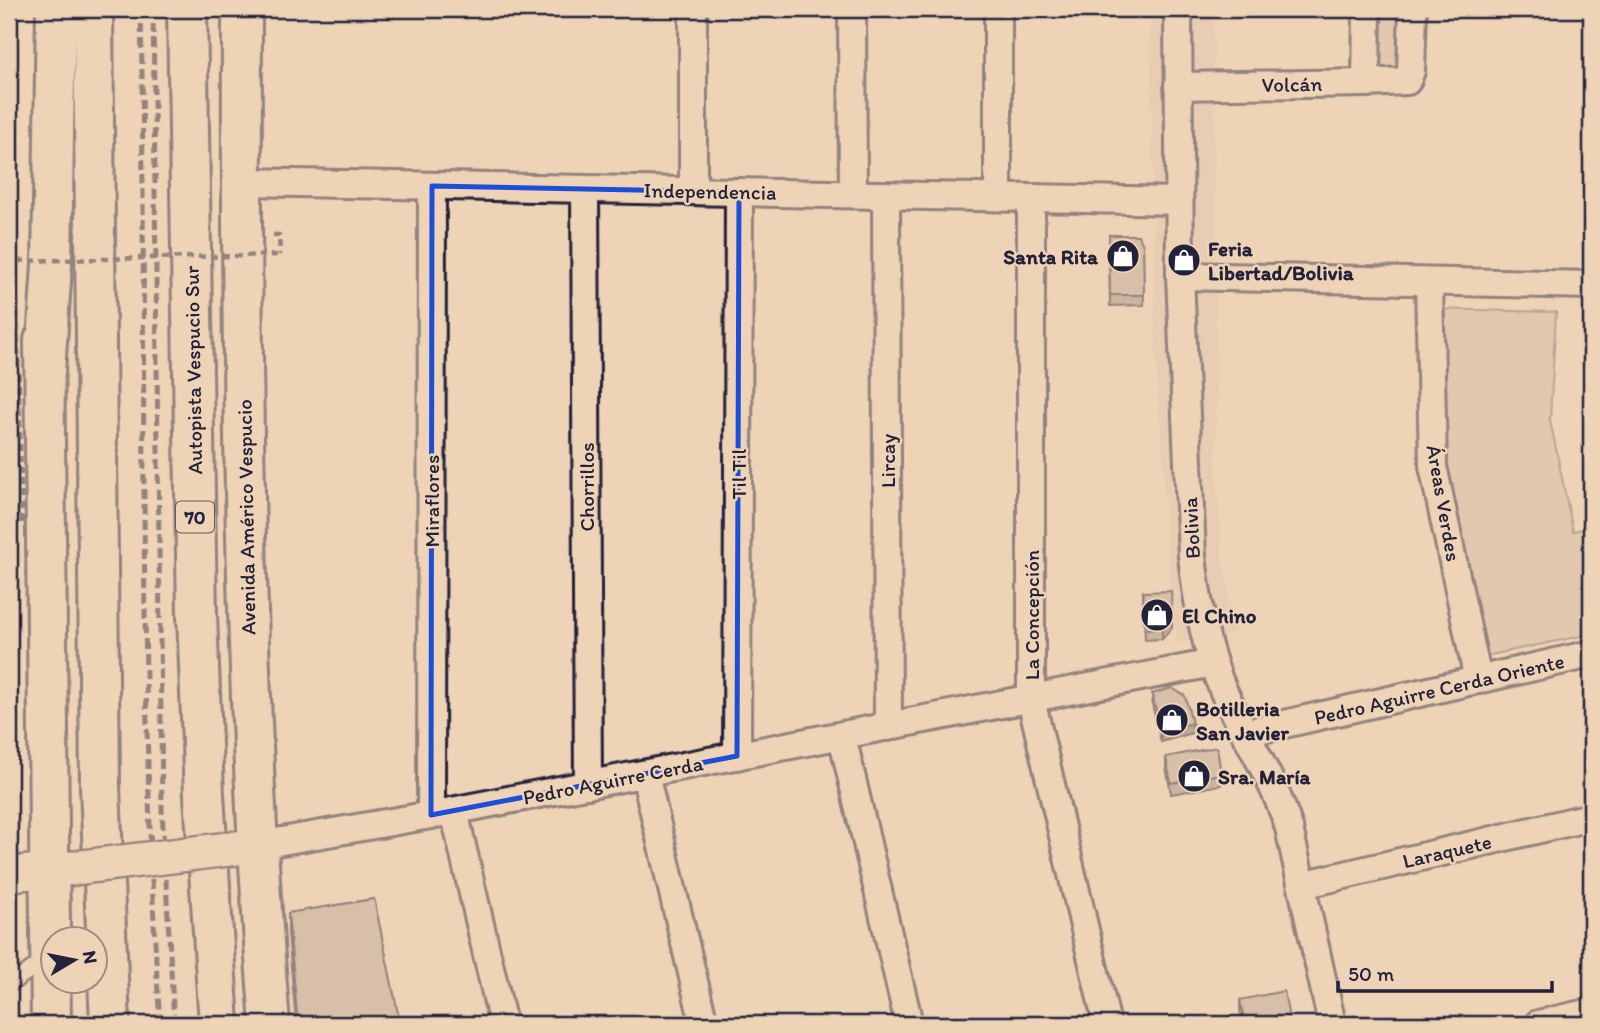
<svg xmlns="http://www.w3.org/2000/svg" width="1600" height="1033" viewBox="0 0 1600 1033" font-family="Itim,sans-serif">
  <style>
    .built { fill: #e0c6ad }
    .green { fill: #d1baa4; stroke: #7a6e70; stroke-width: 2 }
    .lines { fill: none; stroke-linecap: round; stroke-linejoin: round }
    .service-casing { stroke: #22223b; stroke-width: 19 }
    .minor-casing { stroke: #22223b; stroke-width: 32 }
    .tertiary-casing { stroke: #22223b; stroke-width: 38 }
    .primary-casing { stroke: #22223b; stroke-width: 44 }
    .motorway-casing { stroke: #22223b; stroke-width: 44 }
    .path { stroke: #22223b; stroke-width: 4.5; stroke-dasharray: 7 5; stroke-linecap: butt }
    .service { stroke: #efd3b6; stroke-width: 14 }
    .minor { stroke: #efd3b6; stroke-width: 26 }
    .tertiary { stroke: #efd3b6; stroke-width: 33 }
    .primary { stroke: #efd3b6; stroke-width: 38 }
    .motorway { stroke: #efd3b6; stroke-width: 38 }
    .rail { stroke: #22223b; stroke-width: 5; stroke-dasharray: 10 5; stroke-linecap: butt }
    .tertiary-bridge-casing { stroke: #22223b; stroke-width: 38; stroke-linecap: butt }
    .path-bridge { stroke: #22223b; stroke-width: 4.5; stroke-dasharray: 7 5; stroke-linecap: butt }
    .tertiary-bridge { stroke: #efd3b6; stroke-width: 33 }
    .wall { fill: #a29082; stroke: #22223b; stroke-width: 2 }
    .shaded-wall { fill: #84756a; stroke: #22223b; stroke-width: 2 }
    .building { fill: #bca797; stroke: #22223b; stroke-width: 2 }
    .marked { fill: none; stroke: #1d4ed8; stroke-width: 5; stroke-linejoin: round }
    .labels { text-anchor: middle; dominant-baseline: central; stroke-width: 5; stroke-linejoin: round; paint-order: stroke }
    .shield { fill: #efd3b6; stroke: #605760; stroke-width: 2 }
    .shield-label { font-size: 19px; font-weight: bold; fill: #22223b }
    .street-label { font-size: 21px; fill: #22223b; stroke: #efd3b6 }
    .poi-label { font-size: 21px; font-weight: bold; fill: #22223b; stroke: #efd3b6; text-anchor: start }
  </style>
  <rect width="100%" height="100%" fill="#efd3b6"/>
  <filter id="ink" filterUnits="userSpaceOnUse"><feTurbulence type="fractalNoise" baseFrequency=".0143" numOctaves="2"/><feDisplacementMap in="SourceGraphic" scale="14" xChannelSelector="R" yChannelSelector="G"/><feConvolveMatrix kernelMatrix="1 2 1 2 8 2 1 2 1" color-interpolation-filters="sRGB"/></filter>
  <g filter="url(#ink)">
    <!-- built -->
    <polygon class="built" points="1150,9 1214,9 1217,481 1222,555 1235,633 1178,644 1170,591 1155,338"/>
    <!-- green -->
    <g class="green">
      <polygon points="1379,9 1405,9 1405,68 1377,70"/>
      <polygon points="1433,309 1556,312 1550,420 1573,531 1591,528 1591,634 1471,659 1431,469"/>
    </g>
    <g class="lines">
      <defs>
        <polyline id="service" points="9,985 47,958"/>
        <g id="minor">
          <polyline points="693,9 693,191"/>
          <polyline points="852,9 853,194"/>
          <polyline points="998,9 998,197"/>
          <path d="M1178,9l2,267 12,280c5,46 13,93 32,136 22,46 50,88 65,136l43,196"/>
          <polyline points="1366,83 1367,9"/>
          <polyline points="1178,86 1366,83 1407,81 1411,71 1413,9"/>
          <polyline points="241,182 1179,201"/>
          <polyline points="585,189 588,785"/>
          <polyline points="886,195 888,727"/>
          <polyline points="1031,198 1031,699 1107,1024"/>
          <polyline points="1180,276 1591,285"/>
          <polyline points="1429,282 1433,466 1478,680"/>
          <polyline points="1245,733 1591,654"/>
          <polyline points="842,736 909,1024"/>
          <polyline points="737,756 739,192"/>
          <polyline points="645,774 704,1024"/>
          <polyline points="454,811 503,1024"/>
          <polyline points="431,815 432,186"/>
          <polyline points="259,845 431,815 1213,663"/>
          <polyline points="1302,885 1591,817"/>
          <polyline points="1538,1024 1591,1012"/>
        </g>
        <polyline id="tertiary" points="9,874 74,868"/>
        <g id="primary">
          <path d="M242,9c-1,338 1,677 28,1015"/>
          <polyline points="44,340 51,1024"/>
        </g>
        <g id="motorway">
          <polyline points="93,9 100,787 110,1024"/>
          <polyline points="187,9 197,615 204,795 219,1024"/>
          <polyline points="45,372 52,265 56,9"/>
        </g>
      </defs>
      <!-- service casing -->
      <use href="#service" class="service-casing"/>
      <!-- minor casing -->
      <use href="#minor" class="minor-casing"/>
      <!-- tertiary casing -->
      <use href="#tertiary" class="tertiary-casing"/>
      <!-- primary casing -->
      <use href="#primary" class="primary-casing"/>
      <!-- motorway casing -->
      <use href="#motorway" class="motorway-casing"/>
      <!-- path -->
      <polyline class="path" points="273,235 279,235 280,255"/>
      <!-- service -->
      <use href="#service" class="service"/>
      <!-- minor -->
      <use href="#minor" class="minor"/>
      <!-- tertiary -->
      <use href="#tertiary" class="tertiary"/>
      <!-- primary -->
      <use href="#primary" class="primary"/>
      <!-- motorway -->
      <use href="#motorway" class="motorway"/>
      <!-- rail -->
      <g class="rail">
        <path d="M141,9c6,338 -4,677 19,1015"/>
        <polyline points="153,9 162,810 174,1024"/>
      </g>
      <defs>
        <polyline id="tertiary-bridge" points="74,868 237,848"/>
      </defs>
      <!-- tertiary-bridge casing -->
      <use href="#tertiary-bridge" class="tertiary-bridge-casing"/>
      <!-- path-bridge -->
      <polyline class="path-bridge" points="22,523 16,261 280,255"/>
      <!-- tertiary-bridge -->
      <use href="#tertiary-bridge" class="tertiary-bridge"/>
    </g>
    <!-- wall -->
    <g class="wall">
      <polygon points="1109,235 1143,245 1144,305 1110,306"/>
      <polygon points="1143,592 1172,628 1162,639 1145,640"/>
      <polygon points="1152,694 1192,733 1161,742 1152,704"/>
      <polygon points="1166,757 1221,774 1221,785 1171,794 1166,767"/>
      <polygon points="374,899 400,1024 296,1024 288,932 288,913"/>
      <polygon points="1240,1000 1290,1024 1243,1024 1240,1010"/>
    </g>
    <!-- shaded-wall -->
    <g class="shaded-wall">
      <polygon points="1172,618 1172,628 1162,639 1162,628"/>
      <polygon points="1192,723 1192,733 1161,742 1161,731"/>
    </g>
    <!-- building -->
    <g class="building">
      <polygon points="1109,235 1138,235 1143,245 1144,295 1110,295"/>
      <polygon points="1171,591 1172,618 1162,628 1145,629 1143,592"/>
      <polygon points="1172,688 1185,696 1192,723 1161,731 1152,694"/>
      <polygon points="1217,747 1221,774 1171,783 1166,757"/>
      <polygon points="374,899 400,1023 298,1024 288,913"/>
      <polygon points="1284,991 1290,1024 1245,1024 1240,1000"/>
    </g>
  </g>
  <!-- marked area -->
  <path d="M0 0H1600V1033H0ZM432,186l307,6 -2,564 -306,59z" fill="#efd3b6" fill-opacity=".55" fill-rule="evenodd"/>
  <path class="marked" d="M432,186l307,6 -2,564 -306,59z"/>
  <!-- icons -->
  <defs>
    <symbol id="shop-disc" viewBox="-11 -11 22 22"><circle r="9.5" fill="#22223b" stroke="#efd3b6"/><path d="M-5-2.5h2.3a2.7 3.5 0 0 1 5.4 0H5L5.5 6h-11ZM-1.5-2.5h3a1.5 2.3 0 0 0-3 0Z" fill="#fff"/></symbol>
  </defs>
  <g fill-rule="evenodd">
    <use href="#shop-disc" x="1104" y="237" width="38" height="38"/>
    <use href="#shop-disc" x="1165" y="241" width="38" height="38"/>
    <use href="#shop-disc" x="1138" y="596" width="38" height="38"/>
    <use href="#shop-disc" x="1153" y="701" width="38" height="38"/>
    <use href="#shop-disc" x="1175" y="757" width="38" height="38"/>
  </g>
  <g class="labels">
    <!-- shield labels -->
    <rect class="shield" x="176" y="501.5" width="38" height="31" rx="5"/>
    <g class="shield-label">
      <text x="195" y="517">70</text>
    </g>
    <!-- street labels -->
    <g class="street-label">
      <text transform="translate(1292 84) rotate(-1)">Volcán</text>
      <text transform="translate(710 191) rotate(1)">Independencia</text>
      <text transform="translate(193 370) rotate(-91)">Autopista Vespucio Sur</text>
      <text transform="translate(887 461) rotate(-90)">Lircay</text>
      <text transform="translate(738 474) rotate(-90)">Til Til</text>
      <text transform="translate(586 487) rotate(-90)">Chorrillos</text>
      <text transform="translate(431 501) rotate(-90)">Miraflores</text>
      <text transform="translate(1444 503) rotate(80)">Áreas Verdes</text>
      <text transform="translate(246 517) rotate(-91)">Avenida Américo Vespucio</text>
      <text transform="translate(1191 528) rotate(-93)">Bolivia</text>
      <text transform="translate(1031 615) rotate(-90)">La Concepción</text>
      <text transform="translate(1439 689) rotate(-13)">Pedro Aguirre Cerda Oriente</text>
      <text transform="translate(613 780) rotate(-11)">Pedro Aguirre Cerda</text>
      <text transform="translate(1447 851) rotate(-13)">Laraquete</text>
    </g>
    <!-- poi labels -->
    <g class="poi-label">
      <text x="1208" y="248">Feria<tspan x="1208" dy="24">Libertad/Bolivia</tspan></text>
      <text x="1098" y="256" text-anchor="end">Santa Rita</text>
      <text x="1182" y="615">El Chino</text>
      <text x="1196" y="708">Botilleria<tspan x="1196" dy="24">San Javier</tspan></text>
      <text x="1218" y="776">Sra. María</text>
    </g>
  </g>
  <!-- margin -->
  <rect width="1600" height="1033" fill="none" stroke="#efd3b6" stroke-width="35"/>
  <rect x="18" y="18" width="1565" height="998" fill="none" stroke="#22223b" stroke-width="2.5" filter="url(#ink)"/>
  <!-- north arrow -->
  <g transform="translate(74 960) rotate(80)"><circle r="33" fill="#efd3b6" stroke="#9d8c85" stroke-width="2"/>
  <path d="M0-5L12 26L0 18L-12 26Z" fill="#22223b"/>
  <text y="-10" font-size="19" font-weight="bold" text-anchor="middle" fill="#22223b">N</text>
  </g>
  <!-- scale -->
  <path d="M1338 981v10h214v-10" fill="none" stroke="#22223b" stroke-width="3.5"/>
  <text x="1348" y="981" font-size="21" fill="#22223b" stroke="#efd3b6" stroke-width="5" paint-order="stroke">50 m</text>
</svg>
